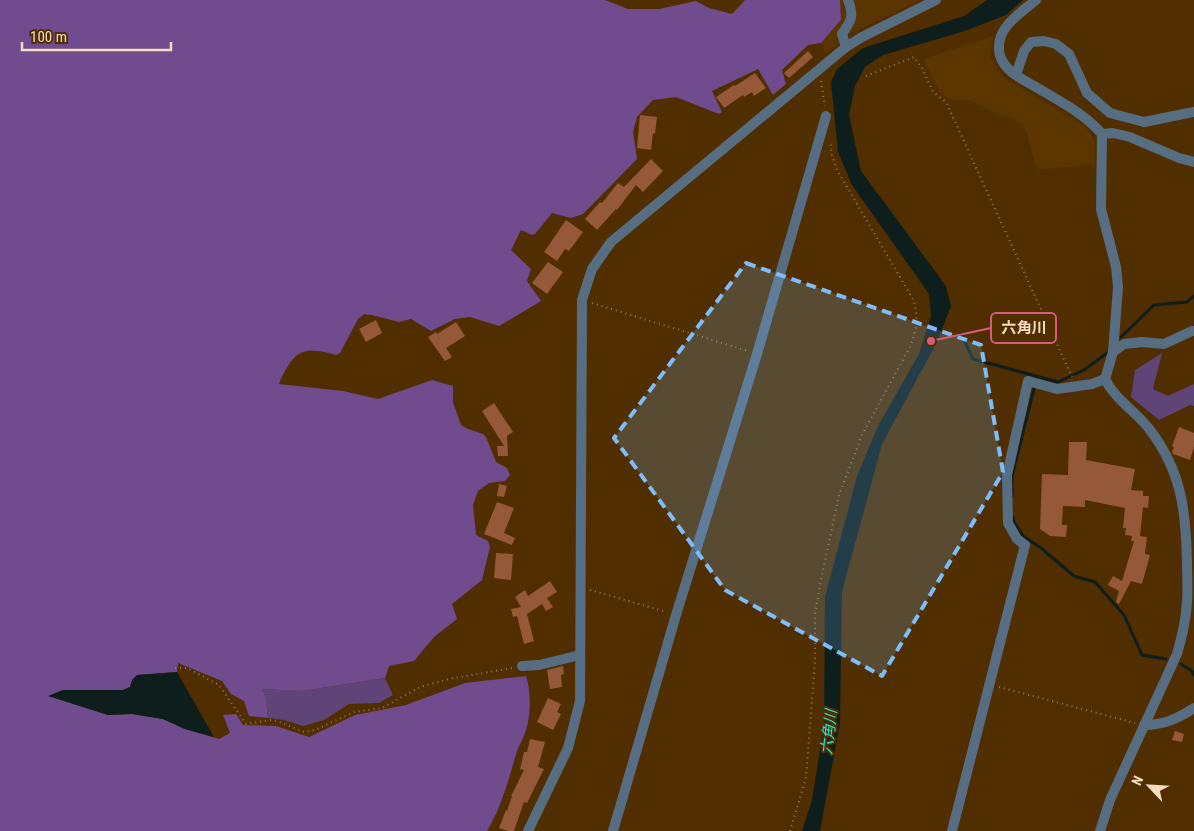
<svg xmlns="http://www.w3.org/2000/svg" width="1194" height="831" viewBox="0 0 1194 831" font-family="'Roboto Condensed','Noto Sans JP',sans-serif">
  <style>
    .built { fill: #5b3500 }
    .green { fill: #5f4477 }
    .forest { fill: #704b8e }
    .water { fill: #0e1e1d }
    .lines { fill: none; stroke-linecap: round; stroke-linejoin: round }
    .stream { stroke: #0e1e1d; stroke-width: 3 }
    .building { fill: #955838 }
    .path { stroke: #987954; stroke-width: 2; stroke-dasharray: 1 4; stroke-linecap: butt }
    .minor { stroke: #576d82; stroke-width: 10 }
    .marked { fill: #7ebdf9; fill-opacity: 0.2; stroke: #7ebdf9; stroke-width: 4; stroke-dasharray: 10 6; stroke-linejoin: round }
    .labels { text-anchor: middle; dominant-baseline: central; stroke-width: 4; stroke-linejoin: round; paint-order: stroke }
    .water-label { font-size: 15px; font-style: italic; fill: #25e6da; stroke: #502e00 }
    .leader { fill: none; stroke: #d45c7e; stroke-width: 2 }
    .callout-dot { fill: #d45c7e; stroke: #502e00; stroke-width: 2 }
    .callout { fill: #502e00; stroke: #d45c7e; stroke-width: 2 }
    .callout-label { font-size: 15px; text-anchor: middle; font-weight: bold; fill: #f5dbc0 }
  </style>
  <rect width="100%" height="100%" fill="#502e00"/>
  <!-- built -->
  <g class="built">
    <polygon points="840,0 920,0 849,34 826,54 821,43 841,20"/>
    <polygon points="993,36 990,57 1003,77 1086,127 1095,142 1095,164 1037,170 1024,125 970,101 954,100 941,94 923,59"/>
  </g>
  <!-- green -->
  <g class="green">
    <polygon points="1162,353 1153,389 1168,396 1194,384 1194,406 1190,405 1159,420 1131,397 1135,370"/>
    <polygon points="385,678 393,695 379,703 349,704 324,720 303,726 284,720 268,718 266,698 261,689 302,691"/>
  </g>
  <!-- forest -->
  <path class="forest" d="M0,0h605l23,9h31l37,-8 13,7 23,6 13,-14h95l1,20 -20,23 -13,2 -26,25 4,14 -13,11 -15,-26 -46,22 10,21 -3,2 -43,-17 -23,3 -16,17 -4,15 4,27 -54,55 -12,4 -19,-5 -17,21 -3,1 -11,-5 -10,20 20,19 -4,12 14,20 -42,25 -29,-9 -15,2 -24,12 -20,-12 -12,3 -27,-7 -8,-1 -6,5 -18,34 -4,2c-21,-5 -35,-10 -48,11 -4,6 -7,12 -9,18l64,7 35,8 54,-19 21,6v16l8,23 7,4 15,5 3,3 10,25 11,6 3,7 -5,6 -16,2 -11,8 -5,14 3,30 12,6 2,6 -8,33 -30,24 5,15 -23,18 -20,24 -25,5 -4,12 -83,13 -40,-2 4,9 2,20 -19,-2 -5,-15 -13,-7 -9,-13 -44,-18 -1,9 -40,3 -5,5 -2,7 -7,3h-60l-14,6 59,19 24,-1 31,5 22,10 34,10 11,-6 -7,-18 13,-1 7,11 33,1 33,11 46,-22 51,-10 59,-22 61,-7c5,15 5,39 0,54 -2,7 -6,14 -9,21 -8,27 -15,55 -30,80h-487z"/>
  <!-- water -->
  <g class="water">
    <polygon points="987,0 1023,0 1006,15 965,31 883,55 865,67 855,86 849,115 861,171 946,286 951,306 937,342 882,444 842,592 840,723 820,831 802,831 812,800 824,725 825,597 857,476 878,426 919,354 931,316 929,294 852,185 838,152 831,82 837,69 863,48 964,16"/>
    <polygon points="177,672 214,737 185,729 163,719 132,714 108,715 48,696 63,690 123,690 130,687 132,680 137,675"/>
  </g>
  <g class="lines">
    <!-- stream -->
    <g class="stream">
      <polyline points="961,334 973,359 1058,382 1084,370 1107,353"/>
      <polyline points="1121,337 1154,305 1187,302 1194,296"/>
      <polyline points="1012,496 1012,476 1037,377"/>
      <polyline points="1013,517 1013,520 1023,536 1041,548 1074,576 1095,582 1124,615 1142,655 1166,659"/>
      <polyline points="1181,664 1192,671 1194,675"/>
    </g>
  </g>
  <!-- building -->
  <g class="building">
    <polygon points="808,51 813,57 789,78 784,73"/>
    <polygon points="755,73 766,88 754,96 752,92 744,97 743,95 724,108 716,97 734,85 735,86"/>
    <polygon points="640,115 657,117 655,134 653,133 651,150 637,148"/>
    <polygon points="651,159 663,171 643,192 636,185 617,210 616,209 597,230 585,219 600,202 602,203 618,183 624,187"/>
    <polygon points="566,220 583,232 569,251 565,249 557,261 544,252"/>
    <polygon points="548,262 563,272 547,294 532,283"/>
    <polygon points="376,320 382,333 366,342 359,329"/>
    <polygon points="456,322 465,336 446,348 452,357 445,361 428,337 436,332 437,334"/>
    <polygon points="494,403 513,432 507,436 508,456 498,456 497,446 504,446 482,411"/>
    <polygon points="1179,427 1194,433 1194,447 1190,460 1173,454 1172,452 1174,447 1172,446"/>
    <polygon points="1069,442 1087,442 1086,460 1135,469 1131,490 1143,491 1143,496 1149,496 1148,508 1143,507 1140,536 1147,537 1145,554 1150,555 1142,584 1131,581 1119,604 1116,602 1119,591 1108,585 1113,576 1122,581 1134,541 1131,541 1132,536 1125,535 1126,528 1123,528 1125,508 1085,500 1085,507 1063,506 1062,525 1067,525 1066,537 1050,536 1040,529 1042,474 1068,475"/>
    <polygon points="499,484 507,486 504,497 497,496"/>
    <polygon points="497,502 514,508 504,533 515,538 512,545 484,534"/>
    <polygon points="496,553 513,554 511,580 494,578"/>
    <polygon points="550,581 557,592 547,598 553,607 546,611 542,604 527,614 534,641 524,644 517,616 513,617 511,609 521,607 515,597 525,590 528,596"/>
    <polygon points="563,666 564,674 561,675 562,687 550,689 547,670"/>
    <polygon points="548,698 561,704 557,712 561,714 553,730 537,722"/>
    <polygon points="1175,731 1184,734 1182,742 1172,740"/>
    <polygon points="530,739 545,742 538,767 544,769 527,803 524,802 514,831 508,831 499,828 506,810 507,811 512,796 511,796 524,770 520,769 524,752 527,752"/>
  </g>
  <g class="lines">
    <!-- path -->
    <g class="path">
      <polyline points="866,76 914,57 922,68 933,92 946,102 1072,377"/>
      <polyline points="821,81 825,106"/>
      <polyline points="592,303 748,351"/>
      <polyline points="590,590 667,612"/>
      <polyline points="175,668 187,668 219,685 246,724 270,720 277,721 304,732 315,730 354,712 382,708 420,687 449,679 512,668"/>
      <polyline points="999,687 1135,723"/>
      <path d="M790,831l16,-53 9,-118v-47l7,-38 17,-80 23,-60 49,-90c6,-18 7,-25 3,-44l-77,-131 -5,-15 -2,-14"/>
    </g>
    <!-- minor -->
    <g class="minor">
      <path d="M1036,0c-12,10 -29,21 -35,36 -3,7 -3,19 2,26 6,11 22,19 33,25 23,14 48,26 66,47l-1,75 15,58 2,20 -5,65 -8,27c11,22 31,32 45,51 32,42 36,82 37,133 0,13 1,26 0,39 -1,18 -5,35 -10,52l-67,146 -10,31"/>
      <path d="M846,47l-4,-13c10,-14 12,-18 6,-34"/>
      <polyline points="1016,75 1024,51 1031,42 1044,41 1056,44 1069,54 1087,93 1110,113 1144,122 1194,112"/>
      <polyline points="1102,134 1113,133 1130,137 1179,158 1194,162"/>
      <polyline points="1113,352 1124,344 1142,342 1164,344 1192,331 1194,331"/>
      <polyline points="522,666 539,665 580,655"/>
      <path d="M1144,725c20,0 33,-6 50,-17"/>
      <polyline points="528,831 568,748 580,701 582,300 592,269 611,242 846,47 862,37 936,0"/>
      <polyline points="613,831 676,615 757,354 826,116"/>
      <polyline points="952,831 1025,545 1017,539 1008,523 1007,475 1028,381 1057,389 1092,384 1105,379"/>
    </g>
  </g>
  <!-- marked area -->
  <path class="marked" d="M746,263l235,82 22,127 -121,204 -157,-86 -111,-152z"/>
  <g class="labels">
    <!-- water labels -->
    <g class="water-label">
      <text transform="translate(829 732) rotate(-84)">六角川</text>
    </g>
  </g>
  <!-- callouts -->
  <path class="leader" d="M931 341L991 328"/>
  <circle class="callout-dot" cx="931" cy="341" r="5"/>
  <rect class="callout" x="991" y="313" width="65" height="30" rx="5"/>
  <g class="callout-label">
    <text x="1024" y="333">六角川</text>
  </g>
  <!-- north arrow -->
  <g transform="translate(1149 786) rotate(295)" stroke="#502e00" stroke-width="4" paint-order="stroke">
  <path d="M0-4L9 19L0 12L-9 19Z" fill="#f5dbc0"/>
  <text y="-8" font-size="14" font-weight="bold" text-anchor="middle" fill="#f5dbc0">N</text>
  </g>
  <!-- scale -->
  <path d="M22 42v8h149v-8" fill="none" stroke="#f5dbc0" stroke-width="2.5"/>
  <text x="30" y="42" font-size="15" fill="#f5dbc0" stroke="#502e00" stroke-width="4" paint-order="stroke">100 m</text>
</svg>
